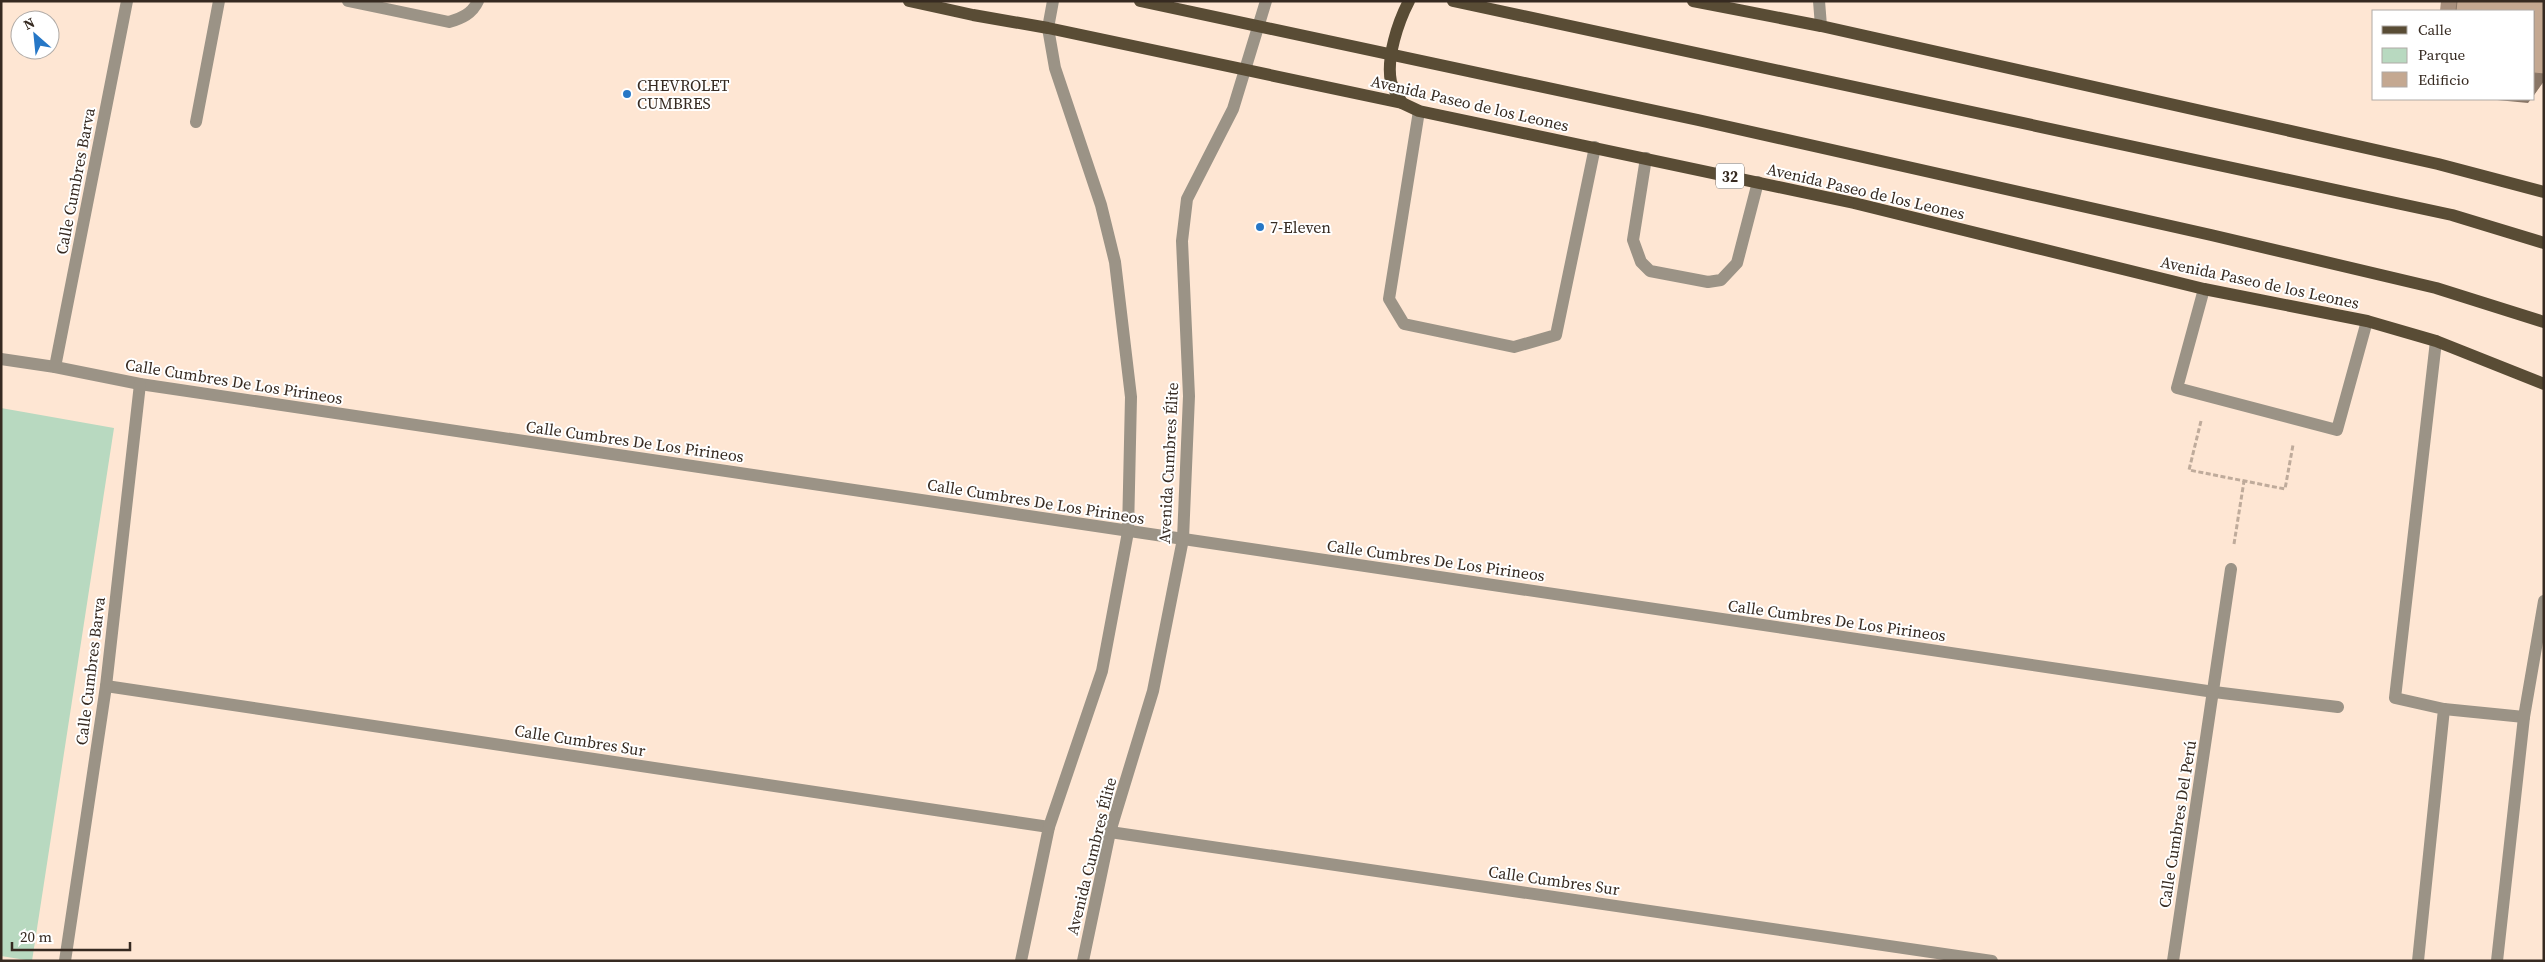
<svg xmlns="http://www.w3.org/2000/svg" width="2545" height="962" viewBox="0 0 2545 962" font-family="'Source Serif 4',serif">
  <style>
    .green { fill: #b8d9c0 }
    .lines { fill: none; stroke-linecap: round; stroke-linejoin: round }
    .path { stroke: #bfab9b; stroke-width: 3; stroke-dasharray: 5 2.5; stroke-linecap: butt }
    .minor { stroke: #9b9386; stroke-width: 12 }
    .major { stroke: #594c35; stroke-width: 12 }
    .major-bridge { stroke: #594c35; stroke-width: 12 }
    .wall { fill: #a9907d }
    .shaded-wall { fill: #897666 }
    .building { fill: #c4a891; stroke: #897666 }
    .poi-dot { fill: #2677c6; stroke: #fff; stroke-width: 2 }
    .labels { text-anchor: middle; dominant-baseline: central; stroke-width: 4; stroke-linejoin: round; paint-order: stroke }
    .shield { fill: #fff; stroke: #726a64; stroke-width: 1 }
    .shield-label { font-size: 15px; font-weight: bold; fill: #362a21 }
    .poi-label { font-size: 16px; fill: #362a21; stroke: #fff; text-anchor: start }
    .street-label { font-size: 16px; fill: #362a21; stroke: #fff }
  </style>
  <rect width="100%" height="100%" fill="#fee6d3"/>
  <!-- green -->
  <polygon class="green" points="1,408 114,428 32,961 1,956"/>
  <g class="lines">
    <!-- path -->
    <g class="path">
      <polyline points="2201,421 2189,470 2285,489 2293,445"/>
      <polyline points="2234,544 2244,481"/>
    </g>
    <!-- minor -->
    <g class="minor">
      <path d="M348,1l101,21c13,-4 23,-8 29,-21"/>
      <polyline points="1819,1 1821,26"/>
      <polyline points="1419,111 1389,299 1404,324 1514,347 1556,335 1595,147"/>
      <polyline points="196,122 219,1"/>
      <polyline points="1646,158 1633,240 1641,262 1650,271 1708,282 1721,280 1737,263 1758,182"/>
      <polyline points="2204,289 2177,388 2337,430 2367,321"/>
      <polyline points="1,359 55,367 140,384 2214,692 2338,707"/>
      <polyline points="55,367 127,1"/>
      <polyline points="106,686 1049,827"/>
      <polyline points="2444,709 2524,717"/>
      <polyline points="1110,832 1992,961"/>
      <polyline points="65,961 106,686 140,384"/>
      <polyline points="1021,961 1049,827 1102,671 1128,532 1131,397 1115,262 1101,205 1055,68 1048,28 1053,1"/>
      <polyline points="1083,961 1110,832 1153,691 1183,539 1189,396 1182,241 1187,199 1233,109 1266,1"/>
      <polyline points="2173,961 2231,569"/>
      <polyline points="2418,961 2444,709 2395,698 2436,341"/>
      <polyline points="2497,961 2524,717 2544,601"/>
    </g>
    <!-- major -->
    <g class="major">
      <polyline points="909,1 973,15 1048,28 1402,103 1419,111 1854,203 2204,289 2367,321 2436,341 2544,384"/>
      <polyline points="1453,1 2452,215 2544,243"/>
      <polyline points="1693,1 1821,26 2438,164 2544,192"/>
      <path d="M1402,103c-3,-6 -9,-14 -11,-21 -5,-24 7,-60 18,-81"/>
    </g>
    <!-- major-bridge -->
    <polyline class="major-bridge" points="1140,1 1698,120 2211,235 2436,288 2544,322"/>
  </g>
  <!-- wall -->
  <polygon class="wall" points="2441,1 2544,1 2544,81 2534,95 2534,11 2440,11"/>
  <!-- shaded-wall -->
  <g class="shaded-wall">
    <polygon points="2534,73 2544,74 2544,81 2534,95"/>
    <polygon points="2487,99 2531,99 2528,103"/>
  </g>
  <!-- building -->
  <polygon class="building" points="2457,1 2544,1 2544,74 2534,73 2534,11 2456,11"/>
  <!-- markers -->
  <g class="poi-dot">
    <circle cx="627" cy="94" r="5"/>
    <circle cx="1260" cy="227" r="5"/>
  </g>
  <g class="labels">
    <!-- shield labels -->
    <rect class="shield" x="1716" y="163.5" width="28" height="25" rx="4"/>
    <g class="shield-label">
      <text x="1730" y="176">32</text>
    </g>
    <!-- poi labels -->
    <g class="poi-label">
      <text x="637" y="85">CHEVROLET<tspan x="637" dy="18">CUMBRES</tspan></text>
      <text x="1270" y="227">7-Eleven</text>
    </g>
    <!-- street labels -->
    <g class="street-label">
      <text transform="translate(1470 103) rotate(13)">Avenida Paseo de los Leones</text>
      <text transform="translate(75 181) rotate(-79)">Calle Cumbres Barva</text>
      <text transform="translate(1866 191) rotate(13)">Avenida Paseo de los Leones</text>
      <text transform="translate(2260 282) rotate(12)">Avenida Paseo de los Leones</text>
      <text transform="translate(234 381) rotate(9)">Calle Cumbres De Los Pirineos</text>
      <text transform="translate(635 441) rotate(8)">Calle Cumbres De Los Pirineos</text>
      <text transform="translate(1168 463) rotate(-87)">Avenida Cumbres Élite</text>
      <text transform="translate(1036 501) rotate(9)">Calle Cumbres De Los Pirineos</text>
      <text transform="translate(1436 560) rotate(8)">Calle Cumbres De Los Pirineos</text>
      <text transform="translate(1837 620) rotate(8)">Calle Cumbres De Los Pirineos</text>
      <text transform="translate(90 671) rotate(-83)">Calle Cumbres Barva</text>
      <text transform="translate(580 740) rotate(9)">Calle Cumbres Sur</text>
      <text transform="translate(2177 824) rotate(-81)">Calle Cumbres Del Perú</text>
      <text transform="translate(1091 856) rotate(-76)">Avenida Cumbres Élite</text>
      <text transform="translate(1554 880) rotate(8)">Calle Cumbres Sur</text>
    </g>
  </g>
  <!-- border -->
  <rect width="2545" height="962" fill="none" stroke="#362a21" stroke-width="5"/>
  <!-- legend -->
  <rect x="2372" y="10" width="162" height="90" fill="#ffffff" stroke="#afaaa6"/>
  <rect x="2382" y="26" width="25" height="8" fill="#594c35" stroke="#afaaa6"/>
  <text x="2418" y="35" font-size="15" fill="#362a21">Calle</text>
  <rect x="2382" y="48" width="25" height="15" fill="#b8d9c0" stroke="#afaaa6"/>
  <text x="2418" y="60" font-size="15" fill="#362a21">Parque</text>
  <rect x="2382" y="72" width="25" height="15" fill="#c4a891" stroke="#afaaa6"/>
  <text x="2418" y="85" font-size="15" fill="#362a21">Edificio</text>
  <!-- north arrow -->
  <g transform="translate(35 35) rotate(333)"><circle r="24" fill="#ffffff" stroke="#afaaa6"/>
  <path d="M0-4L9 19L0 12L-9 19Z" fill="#2677c6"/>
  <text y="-8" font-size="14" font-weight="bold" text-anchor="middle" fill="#362a21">N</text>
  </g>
  <!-- scale -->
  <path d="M12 942v8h118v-8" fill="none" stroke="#362a21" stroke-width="2.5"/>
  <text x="20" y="942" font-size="15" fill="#362a21" stroke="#ffffff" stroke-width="4" paint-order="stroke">20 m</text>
</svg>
